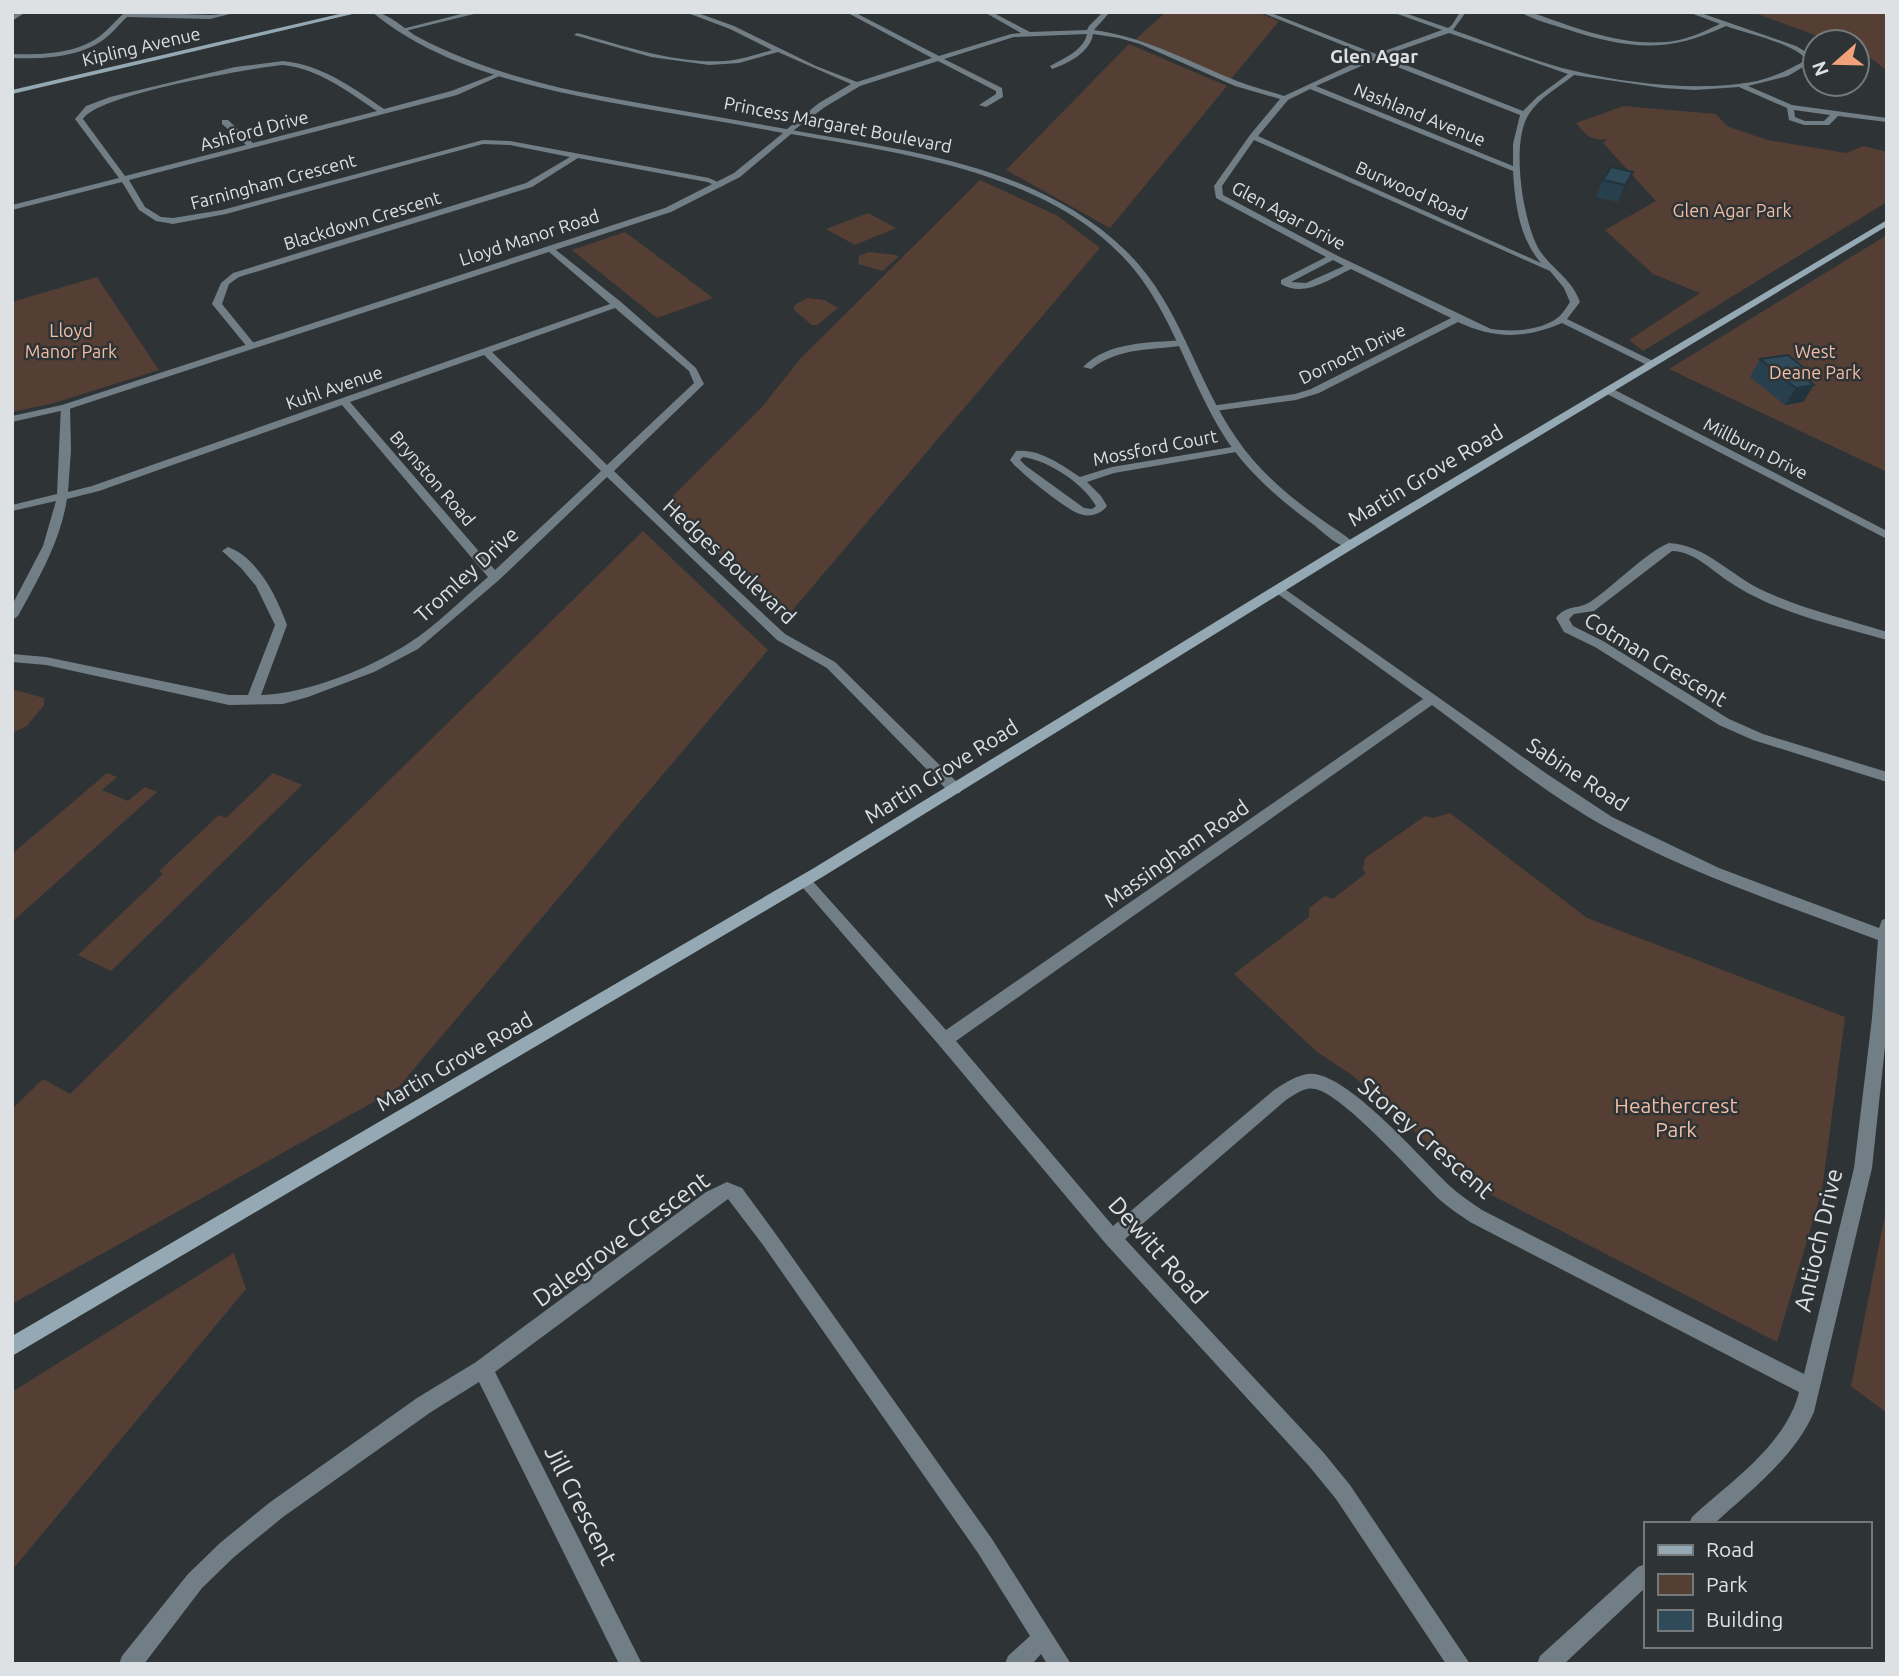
<svg xmlns="http://www.w3.org/2000/svg" width="1899" height="1676" viewBox="0 0 1899 1676" font-family="Ubuntu,sans-serif">
  <style>
    .green { fill: #553f35 }
    .lines { fill: none; stroke-linecap: round; stroke-linejoin: round }
    .minor { fill: #717e85; fill-rule: evenodd }
    .tertiary { fill: #717e85; fill-rule: evenodd }
    .secondary { fill: #94a9b4; fill-rule: evenodd }
    .wall { fill: #28404d }
    .shaded-wall { fill: #21343e }
    .building { fill: #2f4b59; stroke: #21343e; stroke-width: 2 }
    .labels { text-anchor: middle; dominant-baseline: central; stroke-width: 5; stroke-linejoin: round; paint-order: stroke }
    .far-street-label { font-size: 18px; fill: #dee1e3; stroke: #2e3336 }
    .far-park-label { font-size: 18px; fill: #f2bda3; stroke: #2e3336 }
    .far-neighbourhood-label { font-size: 19px; font-weight: bold; fill: #dee1e3; stroke: #2e3336 }
    .street-label { font-size: 21px; fill: #dee1e3; stroke: #2e3336 }
    .park-label { font-size: 21px; fill: #f2bda3; stroke: #2e3336 }
    .near-street-label { font-size: 24px; fill: #dee1e3; stroke: #2e3336 }
  </style>
  <rect width="100%" height="100%" fill="#2e3336"/>
  <!-- green -->
  <g class="green">
    <polygon points="1166,12 1257,12 1279,21 1231,79 1136,39"/>
    <polygon points="1752,12 1887,12 1887,71 1871,58 1857,52 1857,42 1834,42"/>
    <polygon points="1129,44 1227,86 1110,228 1006,170"/>
    <path d="M1624,106l92,8 11,12 40,14 79,13 18,-7 23,6v50l-244,149 -14,-11 71,-47 -47,-19 -48,-44 51,-29 -53,-58 4,-4c-16,3 -22,-5 -31,-16z"/>
    <polygon points="980,180 1058,216 1100,248 785,619 667,502 762,407 801,358"/>
    <polygon points="868,213 896,228 855,245 826,229"/>
    <polygon points="625,232 713,298 657,318 572,250"/>
    <polygon points="1887,235 1887,472 1669,369"/>
    <polygon points="869,252 897,255 898,257 883,271 858,264 859,256"/>
    <polygon points="97,277 159,370 54,403 12,412 12,302"/>
    <polygon points="807,298 824,300 838,308 817,325 812,325 793,309 796,304"/>
    <polygon points="643,531 768,650 397,1089 12,1304 12,1109 43,1079 70,1094"/>
    <polygon points="15,690 44,698 44,705 27,726 12,733 12,691"/>
    <polygon points="107,773 117,777 102,790 128,801 145,787 157,792 12,922 12,854"/>
    <polygon points="273,773 302,785 111,971 78,955 163,874 159,871 219,815 226,818"/>
    <polygon points="1450,813 1587,918 1845,1017 1822,1190 1777,1342 1476,1187 1352,1075 1317,1052 1234,974 1309,917 1309,908 1325,896 1333,899 1366,873 1363,870 1365,858 1425,816 1433,818"/>
    <polygon points="1887,1205 1887,1413 1851,1386"/>
    <polygon points="234,1253 246,1289 12,1570 12,1392"/>
  </g>
  <g class="lines">
    <!-- minor -->
    <g class="minor">
      <polygon points="18,12 26,12 12,21 12,16"/>
      <path d="M125,12l85,3 24,-2 -24,6 -83,-2c-8,7 -15,17 -24,23 -26,18 -61,19 -91,18v-4c29,1 64,0 88,-18 9,-7 16,-16 25,-24z"/>
      <polygon points="469,12 482,12 401,32 398,30"/>
      <path d="M685,12h10l39,14 82,40 41,16 75,-24 -86,-46h8l85,44 72,-22 10,-1 -37,-21h8l38,20 57,-2 2,-4 14,-14h7l-16,18c51,7 96,32 143,51 16,6 32,10 47,15l86,-40 -110,-44h9l107,42 66,-24 -50,-18h10l46,16 4,-3 8,-13h6l-13,18c41,14 81,32 122,41 54,13 128,21 182,10 18,-4 33,-12 49,-21 -9,-16 -61,-27 -80,-34 -60,28 -98,23 -160,3 -15,-5 -32,-9 -46,-17h10c47,16 98,38 149,28 14,-3 28,-10 41,-16l-32,-12h10l98,34 12,7 5,8 -25,15 -40,10 44,19 95,13v4l-49,-6 -9,9h-25l-15,-5 -2,-12 -48,-21 -44,3 -33,-2 -88,-13c-15,12 -35,23 -45,39 -19,28 -6,110 11,137 13,19 32,28 40,51l-13,17 88,43v4h-6l-87,-43c-37,16 -68,16 -104,-1l-139,71 -23,7 -81,11 -5,-3 1,-2 84,-12 16,-5 140,-71 -100,-49c-21,10 -47,29 -70,15v-4l45,-23 -110,-59 -2,-12 36,-51 30,-36 -45,-13 -95,-42 -21,-6 -26,-4c-2,18 -26,30 -41,35l-2,-3c13,-7 34,-16 37,-32l-73,3 -70,22 58,29 1,9 -17,10 -7,-2 17,-11v-3l-58,-30 -78,25 -35,21 -35,26h-3v-4l32,-26 32,-19 -73,-32 -39,11 -30,2 -58,-8 -77,-22 3,-2c48,13 98,31 148,28 16,-1 32,-7 47,-11l-42,-21zM1449,33l119,41 -31,23 -14,14 -140,-55zM1377,59l143,56 -7,29v22l-197,-80zM1310,89l203,82c2,32 6,67 28,92l-283,-127 30,-36zM1794,110l36,5 -6,6h-19l-10,-4zM1254,140l296,131 14,17 6,14c-4,6 -8,13 -14,17 -19,12 -43,13 -65,10l-155,-74 -113,-60 -1,-9zM1333,260l11,6 -38,17 -15,-1z"/>
      <path d="M283,61c39,4 69,26 101,48l67,-18 47,-18 6,1 -47,21 -328,85 16,27 16,10 12,1 49,-8 261,-70 27,1 199,37 15,7 -4,2 -13,-5 -129,-24 -46,29 -293,90 -10,7 -7,20 34,42 -5,3 -3,-1 -36,-44 9,-21 12,-10 293,-90 44,-26 -60,-12 -27,-1 -257,70 -53,10 -17,-3 -17,-11 -17,-28 -110,28v-5l107,-27 -44,-59 11,-13 24,-9 125,-30zM283,65c36,4 64,26 94,46l-124,32 -25,-23h-6v4l24,21 -121,31 -42,-57c13,-24 167,-51 200,-54z"/>
      <path d="M551,246l70,56 75,66 8,16 -90,87 87,85 84,78 50,28 125,123 2,4 -2,4h-10l-123,-125 -50,-28 -170,-163 -108,103 -81,69 -44,23 -66,25 -25,7 -54,1 -183,-40 -34,-3v-8l34,3 183,38h19l27,-70 -19,-39 -15,-18 -19,-17 6,-4c30,11 49,50 59,78l-26,70c45,-1 110,-27 148,-52 27,-17 54,-45 79,-66l-146,-172 -243,86 -32,8c-7,43 -28,79 -49,117l-6,4v-15l31,-59 13,-45 -44,10v-6l45,-11 4,-89 9,2 1,43 -3,42 24,-6 518,-182 -62,-53 -1,-2zM615,308l74,63 5,12 -87,82 -115,-113zM484,355l117,116 -106,99 -145,-168z"/>
      <path d="M1183,340l3,1v4c-34,6 -65,1 -95,24l-8,-2c26,-26 66,-24 100,-27z"/>
      <polygon points="1605,389 1613,389 1887,531 1887,539 1605,393"/>
      <path d="M1238,446l4,1v4l-128,22 -27,9 14,14 6,10c-7,9 -19,12 -30,7 -15,-7 -57,-40 -67,-53l6,-9c23,-3 46,14 64,26l32,-10zM1023,457c26,4 60,26 73,49l-4,3 -8,-1 -58,-42 -6,-6z"/>
      <path d="M1669,543c37,2 62,33 95,48 39,18 81,28 123,41v8c-53,-15 -112,-27 -159,-59 -18,-12 -33,-29 -56,-30l-78,60 -20,3 -5,5 4,7 30,15 126,78 34,15 124,38v10l-134,-42 -34,-15 -124,-78 -31,-15 -8,-14c11,-14 21,-8 34,-16 23,-15 56,-50 79,-59z"/>
      <path d="M1279,585l268,189 65,43 107,51 160,60 3,-8 5,-2v110l-15,140 -58,244c-20,46 -64,79 -100,112h-25l3,-7c38,-35 94,-72 107,-125l-329,-170c-10,-7 -21,-14 -30,-22 -24,-23 -97,-106 -125,-111 -10,-3 -21,6 -29,11l-161,139 198,213 27,33 120,179h-24l-110,-165 -27,-33 -203,-222 -167,-199 -142,-164 2,-4h10l137,153 477,-331 -148,-107 -2,-3zM1432,705c55,40 111,87 170,120 87,49 184,80 276,115l-6,78 -18,150 -50,206 -322,-164c-10,-7 -21,-14 -31,-23 -29,-27 -99,-109 -137,-113 -13,-2 -29,9 -40,16l-161,136 -157,-185z"/>
      <polygon points="727,1182 742,1188 775,1233 992,1539 1071,1664 1047,1664 1041,1654 1032,1664 1005,1664 1008,1656 1030,1636 978,1553 763,1245 728,1199 495,1372 642,1664 619,1664 479,1382 431,1412 283,1517 234,1557 202,1588 144,1664 119,1664 122,1656 188,1574 220,1543 269,1503 417,1398 476,1362 706,1192"/>
      <polygon points="1645,1564 1645,1588 1564,1664 1537,1664 1540,1656 1638,1567"/>
    </g>
    <!-- tertiary -->
    <path class="tertiary" d="M372,12c16,0 32,17 46,25 49,26 102,42 157,54 77,15 156,28 233,42 110,19 234,36 318,118 54,52 69,128 111,188 21,31 50,56 81,78 12,9 27,17 38,28l-2,3c-13,2 -30,-15 -40,-23 -34,-25 -67,-53 -90,-89 -32,-51 -48,-110 -84,-159 -78,-104 -231,-122 -349,-143l-51,43 -69,35 -602,197 -57,13v-6l50,-11 603,-197 69,-35 49,-40c-47,-9 -95,-17 -142,-25 -92,-17 -195,-35 -269,-96z"/>
    <!-- secondary -->
    <g class="secondary">
      <polygon points="348,12 361,12 12,94 12,90"/>
      <polygon points="1887,220 1887,226 1354,548 824,876 12,1356 12,1336 814,868 1346,542"/>
    </g>
  </g>
  <!-- wall -->
  <g class="wall">
    <polygon points="1633,172 1626,188 1618,202 1596,197 1603,180"/>
    <polygon points="1760,359 1804,368 1800,374 1814,385 1803,402 1785,405 1750,377"/>
  </g>
  <!-- shaded-wall -->
  <g class="shaded-wall">
    <polygon points="1633,172 1626,188 1618,202 1625,185"/>
    <polygon points="1804,368 1794,385 1795,370"/>
    <polygon points="1814,385 1803,402 1785,405 1796,388"/>
  </g>
  <!-- building -->
  <g class="building">
    <polygon points="1611,167 1633,172 1625,185 1603,180"/>
    <polygon points="1788,355 1804,368 1795,370 1814,385 1796,388 1760,359"/>
  </g>
  <g class="labels">
    <!-- far-street labels -->
    <g class="far-street-label">
      <text transform="translate(141 46) rotate(-13)">Kipling Avenue</text>
      <text transform="translate(1420 114) rotate(22)">Nashland Avenue</text>
      <text transform="translate(838 124) rotate(11)">Princess Margaret Boulevard</text>
      <text transform="translate(254 130) rotate(-15)">Ashford Drive</text>
      <text transform="translate(273 181) rotate(-15)">Farningham Crescent</text>
      <text transform="translate(1412 190) rotate(24)">Burwood Road</text>
      <text transform="translate(1289 215) rotate(28)">Glen Agar Drive</text>
      <text transform="translate(362 220) rotate(-17)">Blackdown Crescent</text>
      <text transform="translate(529 237) rotate(-18)">Lloyd Manor Road</text>
      <text transform="translate(1352 353) rotate(-26)">Dornoch Drive</text>
      <text transform="translate(334 387) rotate(-19)">Kuhl Avenue</text>
      <text transform="translate(1155 447) rotate(-11)">Mossford Court</text>
      <text transform="translate(1756 448) rotate(27)">Millburn Drive</text>
      <text transform="translate(433 478) rotate(49)">Brynston Road</text>
    </g>
    <!-- far-park labels -->
    <g class="far-park-label">
      <text x="1732" y="210">Glen Agar Park</text>
      <text x="71" y="330">Lloyd<tspan x="71" dy="21">Manor Park</tspan></text>
      <text x="1815" y="351">West<tspan x="1815" dy="21">Deane Park</tspan></text>
    </g>
    <!-- far-neighbourhood labels -->
    <g class="far-neighbourhood-label">
      <text x="1374" y="56">Glen Agar</text>
    </g>
    <!-- street labels -->
    <g class="street-label">
      <text transform="translate(1425 475) rotate(-31)">Martin Grove Road</text>
      <text transform="translate(730 561) rotate(43)">Hedges Boulevard</text>
      <text transform="translate(466 574) rotate(-42)">Tromley Drive</text>
      <text transform="translate(1656 659) rotate(31)">Cotman Crescent</text>
      <text transform="translate(941 771) rotate(-32)">Martin Grove Road</text>
      <text transform="translate(1578 774) rotate(33)">Sabine Road</text>
      <text transform="translate(1176 853) rotate(-35)">Massingham Road</text>
      <text transform="translate(454 1061) rotate(-30)">Martin Grove Road</text>
    </g>
    <!-- park labels -->
    <g class="park-label">
      <text x="1676" y="1105">Heathercrest<tspan x="1676" dy="24">Park</tspan></text>
    </g>
    <!-- near-street labels -->
    <g class="near-street-label">
      <text transform="translate(1426 1138) rotate(41)">Storey Crescent</text>
      <text transform="translate(621 1239) rotate(-36)">Dalegrove Crescent</text>
      <text transform="translate(1818 1240) rotate(-77)">Antioch Drive</text>
      <text transform="translate(1158 1250) rotate(48)">Dewitt Road</text>
      <text transform="translate(581 1505) rotate(63)">Jill Crescent</text>
    </g>
  </g>
  <!-- border -->
  <rect width="1899" height="1676" fill="none" stroke="#dee1e3" stroke-width="28"/>
  <!-- legend -->
  <rect x="1644" y="1522" width="228" height="126" fill="#2e3336" stroke="#74797b" stroke-width="2"/>
  <rect x="1658" y="1545" width="35" height="10" fill="#94a9b4" stroke="#74797b" stroke-width="2"/>
  <text x="1706" y="1557" font-size="21" fill="#dee1e3">Road</text>
  <rect x="1658" y="1574" width="35" height="21" fill="#553f35" stroke="#74797b" stroke-width="2"/>
  <text x="1706" y="1592" font-size="21" fill="#dee1e3">Park</text>
  <rect x="1658" y="1610" width="35" height="21" fill="#2f4b59" stroke="#74797b" stroke-width="2"/>
  <text x="1706" y="1627" font-size="21" fill="#dee1e3">Building</text>
  <!-- north arrow -->
  <g transform="translate(1836 63) rotate(250)"><circle r="33" fill="#2e3336" stroke="#74797b" stroke-width="2"/>
  <path d="M0-5L12 26L0 18L-12 26Z" fill="#f1a27b"/>
  <text y="-10" font-size="19" font-weight="bold" text-anchor="middle" fill="#dee1e3">N</text>
  </g>
</svg>
